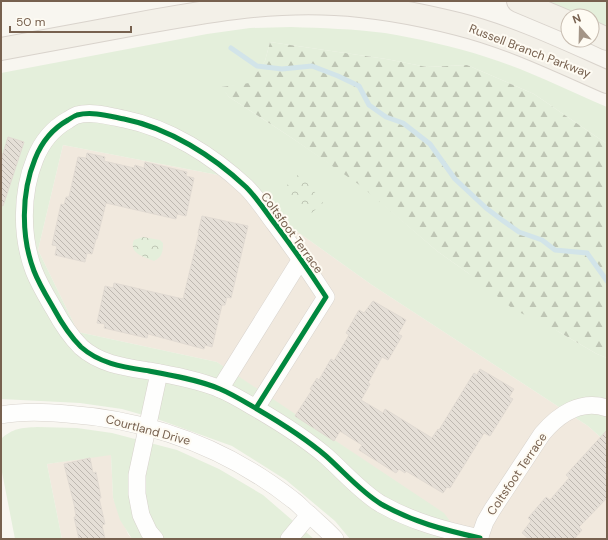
<svg xmlns="http://www.w3.org/2000/svg" width="608" height="540" viewBox="0 0 608 540" font-family="'DM Sans',sans-serif">
  <style>
    .residential { fill: #f1e9de }
    .grass { fill: #e4efdb }
    .forest { fill: url(#forest-firs) }
    .park { fill: url(#park-crowns) }
    .lines { fill: none; stroke-linecap: round; stroke-linejoin: round }
    .stream { stroke: #d2e4e9; stroke-width: 5 }
    .building { fill: url(#building-back-hatch); stroke: #e1dad2 }
    .minor-casing { stroke: #d8d3cd; stroke-width: 18 }
    .major-casing { stroke: #d9d3cc; stroke-width: 24 }
    .minor { stroke: #fefefd; stroke-width: 17 }
    .major { stroke: #f3f0e8; stroke-width: 22 }
    .cycleway-casing { stroke: #fefbf3; stroke-width: 8 }
    .cycleway { stroke: #00873e; stroke-width: 5 }
    .labels { text-anchor: middle; dominant-baseline: central; stroke-width: 4; stroke-linejoin: round; paint-order: stroke }
    .street-label { font-size: 12px; fill: #77614f; stroke: #fefbf3 }
  </style>
  <defs>
    <pattern id="forest-firs" width="22" height="20" patternUnits="userSpaceOnUse"><rect width="22" height="20" fill="#e4efdb"/><path d="M5 1l3.5 6h-7zM16 11l3.5 6h-7z" fill="#bec5b4"/></pattern>
    <pattern id="park-crowns" width="20" height="18" patternUnits="userSpaceOnUse"><rect width="20" height="18" fill="#e4efdb"/><path d="M2 6a3 3 0 1 1 6 0M12 15a3 3 0 1 1 6 0" fill="none" stroke="#bec5b4"/></pattern>
    <pattern id="building-back-hatch" width="6" height="6" patternUnits="userSpaceOnUse"><rect width="6" height="6" fill="#e5dfd7"/><path d="M-1 5l2 2M0 0l6 6M5-1l2 2" fill="none" stroke="#beb8b1"/></pattern>
  </defs>
  <rect width="100%" height="100%" fill="#f8f6f0"/>
  <!-- residential -->
  <g class="residential">
    <polygon points="63,145 218,175 372,285 588,426 607,443 607,539 463,539 217,362 78,332 38,250"/>
    <polygon points="111,454 113,498 128,534 132,539 62,539 47,464"/>
  </g>
  <!-- grass -->
  <g class="grass">
    <polygon points="548,1 607,1 607,27 592,20 592,16 582,16"/>
    <path d="M291,27c31,1 63,2 94,6 34,6 68,13 101,24 42,13 81,33 121,50v37l-73,-50 -67,-29 -40,2 -41,-8 -116,-17 -5,19 -16,23 -27,3 7,10 60,39 72,49 76,66 31,22 91,59 38,22 10,4v85l-19,-17 -216,-141 -154,-110 -155,-30 -25,105 40,82 139,30 227,151 19,26h-113l-15,-18 -49,-41 -54,-34 -75,-27 -35,-10 -42,-6 -79,-4v-326l206,-39 43,-6z"/>
    <path d="M37,427l40,1 35,5 65,17 42,19 44,26 51,44h-182l-12,-19 -7,-22 -2,-43 -64,9 15,75h-47l-14,-72v-28c12,-11 20,-11 36,-12z"/>
  </g>
  <!-- forest -->
  <polygon class="forest" points="270,42 386,59 427,67 467,65 534,94 607,144 607,358 597,354 559,332 513,309 468,273 437,251 361,186 289,136 229,97 221,87 249,83 265,61"/>
  <!-- park -->
  <g class="park">
    <polygon points="300,173 323,203 306,218 284,188"/>
    <path d="M143,237l17,3 3,3c0,9 -1,14 -9,18 -10,-4 -26,-8 -20,-21z"/>
  </g>
  <g class="lines">
    <!-- stream -->
    <polyline class="stream" points="231,48 257,66 282,69 312,66 338,76 359,86 369,105 386,117 403,123 430,144 455,179 486,208 502,220 519,232 542,240 555,250 587,253 607,281"/>
  </g>
  <!-- building -->
  <g class="building">
    <polygon points="8,137 24,142 3,206 1,205 1,160"/>
    <polygon points="87,153 105,157 104,161 134,168 135,165 144,168 145,162 187,172 186,176 194,178 186,216 177,214 176,219 106,203 97,239 96,239 92,254 87,253 85,262 55,255 57,246 52,245 61,204 64,205 66,197 69,197 78,157 86,158"/>
    <polygon points="202,216 248,226 231,298 227,297 225,305 222,305 212,347 205,345 204,349 148,334 147,338 104,328 105,324 97,323 105,286 113,288 114,283 183,299 199,233 198,233"/>
    <polygon points="373,301 406,320 398,334 402,336 388,360 382,357 368,383 370,384 361,400 383,413 385,409 432,438 438,429 439,430 474,373 477,375 480,369 514,389 509,397 513,399 490,436 484,433 450,488 447,487 443,493 406,471 405,473 399,469 396,473 359,450 362,445 340,431 334,441 295,416 312,390 310,389 317,378 319,380 331,359 334,361 349,335 346,333 359,310 364,313"/>
    <polygon points="607,430 607,498 579,527 582,530 574,539 529,539 522,533 531,521 528,518 546,497 550,500 569,478 566,475"/>
    <polygon points="90,458 93,473 96,472 101,498 99,498 105,524 102,525 105,539 79,539 74,517 76,517 74,504 64,464"/>
  </g>
  <g class="lines">
    <defs>
      <g id="minor">
        <polyline points="220,389 301,259"/>
        <path d="M256,408l70,-111c-16,-25 -33,-49 -51,-73 -9,-12 -18,-26 -29,-37 -33,-31 -77,-59 -122,-68 -15,-3 -32,-8 -47,-4 -3,1 -6,3 -9,5 -16,9 -26,21 -33,39 -14,34 -14,78 -1,112 5,13 13,26 20,38 7,13 16,27 27,38 19,17 43,20 68,24 22,4 50,9 71,18 12,5 25,13 37,20 24,14 48,29 69,47 18,16 35,36 55,48 32,18 63,26 99,34"/>
        <path d="M1,415c21,-4 45,-3 66,-1 84,6 160,34 226,86 6,4 10,10 16,14 9,9 18,16 26,25"/>
        <polyline points="155,539 149,532 141,515 137,494 137,475 159,373"/>
        <polyline points="289,539 309,515"/>
        <path d="M479,539l6,-17 7,-12 50,-76c16,-19 39,-35 65,-26"/>
      </g>
      <g id="major">
        <polyline points="518,1 568,22"/>
        <polyline points="592,32 607,39"/>
        <path d="M1,49c45,-8 90,-17 135,-25 66,-12 132,-24 199,-20 42,2 83,10 123,20 52,13 101,37 149,58"/>
      </g>
    </defs>
    <!-- minor casing -->
    <use href="#minor" class="minor-casing"/>
    <!-- major casing -->
    <use href="#major" class="major-casing"/>
    <!-- minor -->
    <use href="#minor" class="minor"/>
    <!-- major -->
    <use href="#major" class="major"/>
    <defs>
      <path id="cycleway" d="M256,408l70,-111c-16,-25 -33,-49 -51,-73 -9,-12 -18,-26 -29,-37 -33,-31 -77,-59 -122,-68 -15,-3 -32,-8 -47,-4 -3,1 -6,3 -9,5 -16,9 -26,21 -33,39 -14,34 -14,78 -1,112 5,13 13,26 20,38 7,13 16,27 27,38 19,17 43,20 68,24 22,4 50,9 71,18 12,5 25,13 37,20 24,14 48,29 69,47 18,16 35,36 55,48 32,18 63,26 99,34l-1,1"/>
    </defs>
    <!-- cycleway casing -->
    <use href="#cycleway" class="cycleway-casing"/>
    <!-- cycleway -->
    <use href="#cycleway" class="cycleway"/>
  </g>
  <g class="labels">
    <!-- street labels -->
    <g class="street-label">
      <text transform="translate(530 51) rotate(21)">Russell Branch Parkway</text>
      <text transform="translate(292 233) rotate(54)">Coltsfoot Terrace</text>
      <text transform="translate(148 430) rotate(15)">Courtland Drive</text>
      <text transform="translate(517 474) rotate(-56)">Coltsfoot Terrace</text>
    </g>
  </g>
  <!-- border -->
  <rect width="608" height="540" fill="none" stroke="#77614f" stroke-width="4"/>
  <!-- north arrow -->
  <g transform="translate(580 28) rotate(340)"><circle r="19" fill="#fefbf3" stroke="#c8bdb1"/>
  <path d="M0-3L7 15L0 10L-7 15Z" fill="#a49587"/>
  <text y="-6" font-size="11" font-weight="bold" text-anchor="middle" fill="#77614f">N</text>
  </g>
  <!-- scale -->
  <path d="M10 26v6h121v-6" fill="none" stroke="#77614f" stroke-width="2"/>
  <text x="16" y="26" font-size="12" fill="#77614f" stroke="#fefbf3" stroke-width="3" paint-order="stroke">50 m</text>
</svg>
